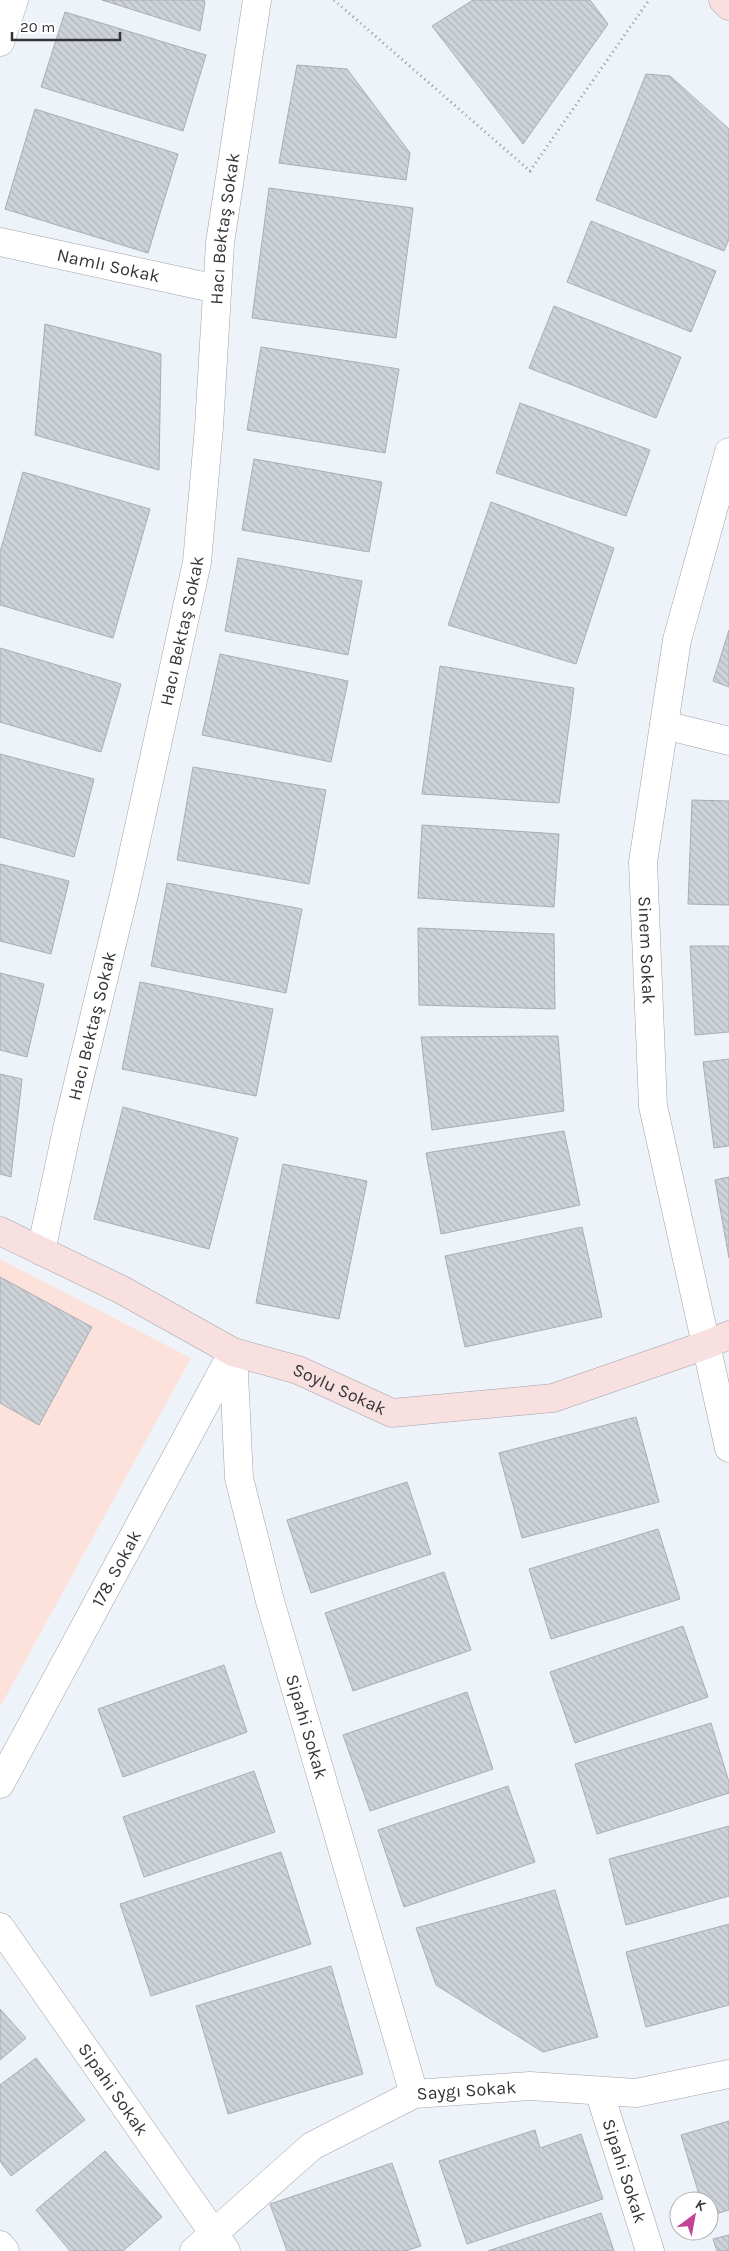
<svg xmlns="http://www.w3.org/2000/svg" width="729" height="2251" viewBox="0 0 729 2251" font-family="Karla,sans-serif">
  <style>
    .education { fill: #fce2db }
    .building { fill: url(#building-back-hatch); stroke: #aaaeb4 }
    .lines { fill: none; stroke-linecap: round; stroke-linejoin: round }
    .street-casing { stroke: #9fa3a9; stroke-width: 29 }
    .secondary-casing { stroke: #9fa3a9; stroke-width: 29 }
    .path { stroke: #94979c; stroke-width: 3; stroke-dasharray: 1 4; stroke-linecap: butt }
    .street { stroke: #fff; stroke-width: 28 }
    .secondary { stroke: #f9e0e0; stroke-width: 28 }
    .labels { text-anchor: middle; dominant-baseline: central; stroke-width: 4; stroke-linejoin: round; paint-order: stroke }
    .street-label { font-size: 18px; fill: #333538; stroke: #fff }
  </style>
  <defs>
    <pattern id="building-back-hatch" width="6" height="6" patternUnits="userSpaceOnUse" patternTransform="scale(1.25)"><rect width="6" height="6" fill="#ced3d9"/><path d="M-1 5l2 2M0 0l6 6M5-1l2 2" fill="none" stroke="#b1b6bb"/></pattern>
  </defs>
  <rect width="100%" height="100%" fill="#eef3f9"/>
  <!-- education -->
  <polygon class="education" points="0,1259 191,1358 0,1707"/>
  <!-- building -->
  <g class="building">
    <polygon points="102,0 204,0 205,2 200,31"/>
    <polygon points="473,0 590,0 608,24 523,144 432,26"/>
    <polygon points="65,12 206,55 183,131 41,87"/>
    <polygon points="297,65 347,69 410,153 406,180 279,163"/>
    <polygon points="646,74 670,76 729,129 729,239 724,251 596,200"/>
    <polygon points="35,109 178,154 148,253 5,209"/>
    <polygon points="269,188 413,208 396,338 252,318"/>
    <polygon points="591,221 716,271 691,332 567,282"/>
    <polygon points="554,306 681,357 656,418 529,368"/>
    <polygon points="45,324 161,354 159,470 35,435"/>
    <polygon points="261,347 399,369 385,453 247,430"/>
    <polygon points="520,403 650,450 626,516 496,473"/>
    <polygon points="254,459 382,482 369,552 242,530"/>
    <polygon points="23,472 150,509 113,638 0,605 0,552"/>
    <polygon points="491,502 614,548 576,664 448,625"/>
    <polygon points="238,558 362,581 348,655 225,631"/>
    <polygon points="729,630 729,687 713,681"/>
    <polygon points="0,648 121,684 101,752 0,722"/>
    <polygon points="220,654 348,681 331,762 202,735"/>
    <polygon points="440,666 574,688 559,803 422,794"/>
    <polygon points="0,754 94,779 74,857 0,837"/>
    <polygon points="193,767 326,790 309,884 177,860"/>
    <polygon points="692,800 729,801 729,905 688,904"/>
    <polygon points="422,825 559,834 554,907 418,898"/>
    <polygon points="0,864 69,881 51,954 0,941"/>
    <polygon points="167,883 302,909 286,993 151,966"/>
    <polygon points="418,928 554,934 555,1009 419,1005"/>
    <polygon points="690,946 729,946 729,1032 695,1035"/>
    <polygon points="0,973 44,984 27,1057 0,1050"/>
    <polygon points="140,982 273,1009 256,1096 122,1069"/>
    <polygon points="558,1036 564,1111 432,1130 421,1037"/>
    <polygon points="729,1059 729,1146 714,1148 703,1062"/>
    <polygon points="0,1074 22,1079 11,1177 0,1174"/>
    <polygon points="123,1107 238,1138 209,1249 94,1219"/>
    <polygon points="564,1131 580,1205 441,1234 426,1153"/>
    <polygon points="283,1164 367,1181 339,1319 256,1303"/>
    <polygon points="729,1177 729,1258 715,1180"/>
    <polygon points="582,1227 602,1317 465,1347 445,1256"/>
    <polygon points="0,1277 92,1327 39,1425 0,1403"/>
    <polygon points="636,1417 659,1502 522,1538 499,1453"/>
    <polygon points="407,1482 431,1554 311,1593 287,1520"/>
    <polygon points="658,1529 680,1599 551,1639 529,1569"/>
    <polygon points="444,1572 471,1650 353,1691 325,1613"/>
    <polygon points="683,1626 708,1697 575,1743 550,1672"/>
    <polygon points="224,1665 247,1732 123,1777 98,1709"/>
    <polygon points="467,1692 493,1769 370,1811 343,1735"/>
    <polygon points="711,1723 729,1782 729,1793 597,1834 575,1764"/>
    <polygon points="254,1771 275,1832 144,1877 123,1817"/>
    <polygon points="508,1786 535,1862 404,1907 378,1830"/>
    <polygon points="729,1826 729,1896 626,1925 609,1859"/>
    <polygon points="281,1852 311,1944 151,1996 120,1904"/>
    <polygon points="555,1890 598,2037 543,2052 436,1985 416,1928"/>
    <polygon points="729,1924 729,2005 646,2027 626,1952"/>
    <polygon points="331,1966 363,2074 228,2114 196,2006"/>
    <polygon points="0,2009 26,2038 0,2060"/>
    <polygon points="36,2058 85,2120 11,2176 0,2161 0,2085"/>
    <polygon points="729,2121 729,2210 709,2216 709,2201 701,2201 681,2135"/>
    <polygon points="535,2130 540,2148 581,2134 603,2199 467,2244 439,2161"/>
    <polygon points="105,2151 162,2217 123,2251 70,2251 36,2210"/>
    <polygon points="392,2163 421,2246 405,2251 287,2251 270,2204"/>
    <polygon points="601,2213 614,2251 488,2251"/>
    <polygon points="729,2235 729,2251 717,2251 713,2239"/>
  </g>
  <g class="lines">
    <defs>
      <g id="street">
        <polyline points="0,42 14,0"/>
        <path id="s1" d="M0,242l217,47"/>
        <path id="s2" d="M729,452l-52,188 -34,222 10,244 76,342"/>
        <polyline points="664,725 729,741"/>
        <path id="s3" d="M41,1251l27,-126 58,-239 71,-324 12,-135 11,-184 37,-243"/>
        <path id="s4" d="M233,1352l6,126 31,123 144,493"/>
        <path id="s5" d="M0,1784l233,-432"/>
        <path id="s6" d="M0,1927l226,324"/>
        <path id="s7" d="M599,2091l51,160"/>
        <polyline points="0,2245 5,2251"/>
        <path id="s8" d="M194,2251l118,-105 102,-52 116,-8 106,7 93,-19"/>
      </g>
      <g id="secondary">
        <polyline points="723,0 729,6"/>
        <path id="s9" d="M0,1231l122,59 111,62 65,18 94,43 161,-15 153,-53 23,-10"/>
      </g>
    </defs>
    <!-- street casing -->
    <use href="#street" class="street-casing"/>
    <!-- secondary casing -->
    <use href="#secondary" class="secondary-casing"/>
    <!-- path -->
    <polyline class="path" points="334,0 530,171 649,0"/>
    <!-- street -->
    <use href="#street" class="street"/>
    <!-- secondary -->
    <use href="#secondary" class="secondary"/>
  </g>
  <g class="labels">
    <!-- street labels -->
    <g class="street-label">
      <text stroke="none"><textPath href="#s3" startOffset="1041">Hacı Bektaş Sokak</textPath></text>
      <text stroke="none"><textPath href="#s1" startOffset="111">Namlı Sokak</textPath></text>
      <text stroke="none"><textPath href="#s3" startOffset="636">Hacı Bektaş Sokak</textPath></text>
      <text stroke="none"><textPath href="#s2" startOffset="508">Sinem Sokak</textPath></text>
      <text stroke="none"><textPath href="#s3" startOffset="231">Hacı Bektaş Sokak</textPath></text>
      <text stroke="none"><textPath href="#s9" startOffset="376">Soylu Sokak</textPath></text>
      <text stroke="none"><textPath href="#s5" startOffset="245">178. Sokak</textPath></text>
      <text stroke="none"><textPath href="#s4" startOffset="384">Sipahi Sokak</textPath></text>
      <text stroke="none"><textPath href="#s6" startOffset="198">Sipahi Sokak</textPath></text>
      <text stroke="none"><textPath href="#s8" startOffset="325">Saygı Sokak</textPath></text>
      <text stroke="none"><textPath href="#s7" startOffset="84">Sipahi Sokak</textPath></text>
    </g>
  </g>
  <!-- north arrow -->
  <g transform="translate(694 2216) rotate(32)"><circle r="24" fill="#ffffff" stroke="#adaeaf"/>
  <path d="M0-4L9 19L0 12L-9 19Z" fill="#c14594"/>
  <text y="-8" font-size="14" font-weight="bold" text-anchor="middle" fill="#333538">K</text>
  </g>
  <!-- scale -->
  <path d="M12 32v8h108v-8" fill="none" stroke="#333538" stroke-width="2.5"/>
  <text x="20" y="32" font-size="15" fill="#333538" stroke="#ffffff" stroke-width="4" paint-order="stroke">20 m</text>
</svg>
